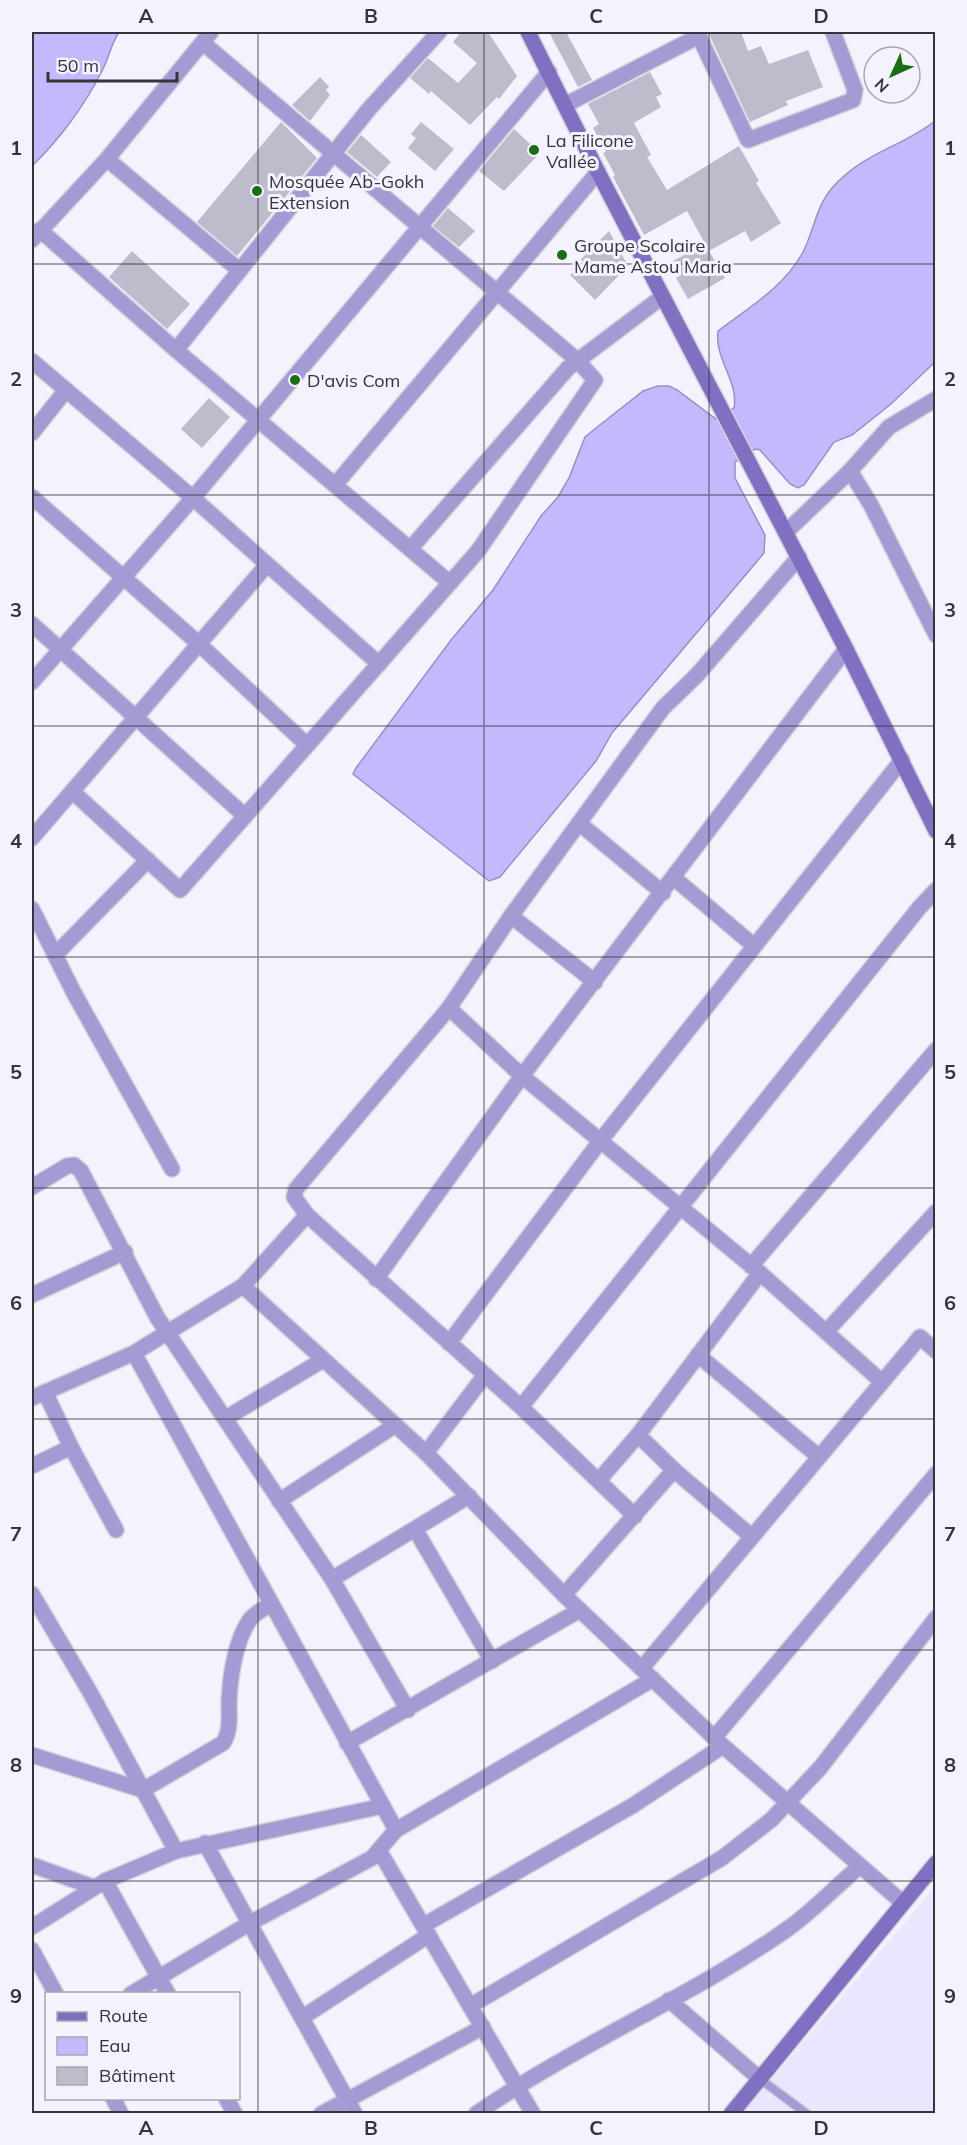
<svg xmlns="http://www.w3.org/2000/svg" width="967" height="2145" viewBox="0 0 967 2145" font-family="Mulish,sans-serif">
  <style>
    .built { fill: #eae6fe }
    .water { fill: #c5b8fd; stroke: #9a90c3; stroke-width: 1.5 }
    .building { fill: #bebccc }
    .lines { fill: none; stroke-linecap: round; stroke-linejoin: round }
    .lane-casing { stroke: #d2d1da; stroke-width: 11 }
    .street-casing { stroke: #d2d1da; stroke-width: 18 }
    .secondary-casing { stroke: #d2d1da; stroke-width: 18 }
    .lane { stroke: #a59bd4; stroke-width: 8 }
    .street { stroke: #a59bd4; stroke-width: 15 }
    .secondary { stroke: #816fc1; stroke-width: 15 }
    .grid { fill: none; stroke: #35343b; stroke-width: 1.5; stroke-opacity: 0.55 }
    .poi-dot { fill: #196d15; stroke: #f4f3fd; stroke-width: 2 }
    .labels { text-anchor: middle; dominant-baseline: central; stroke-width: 6; stroke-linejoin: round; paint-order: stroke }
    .poi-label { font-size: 18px; fill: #35343b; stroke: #f4f3fd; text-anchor: start }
    .neatline { fill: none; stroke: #35343b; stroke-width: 2 }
    .grid-label { font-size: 20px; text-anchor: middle; font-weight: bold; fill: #35343b }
  </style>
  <rect width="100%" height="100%" fill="#f4f3fd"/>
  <!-- built -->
  <polygon class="built" points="935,1887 935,2113 743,2113"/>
  <!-- water -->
  <g class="water">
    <path d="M32,32h87c-8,12 -10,26 -17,39 -17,34 -43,69 -70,95z"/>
    <path d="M935,121v241l-44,42 -39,31 -18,7 -30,43 -6,3 -8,-4 -30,-34 -5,-1 -20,13v16l30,57 -1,18 -152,180 -16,28 -96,116 -11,4 -136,-107 3,-6 95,-128 42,-50 48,-74 17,-19 11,-19 16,-41 6,-5 52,-41 15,-5h11l8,4 39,29 18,-11c5,-26 -20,-50 -16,-77 31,-24 64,-42 84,-77 12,-22 13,-46 30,-66 30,-35 70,-41 103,-67z"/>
  </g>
  <!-- building -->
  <g class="building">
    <polygon points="461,32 488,32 517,76 499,99 497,97 470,125 431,91 429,94 410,78 428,58 458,83 477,63 453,42"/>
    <polygon points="549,32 566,32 592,80 578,87"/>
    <polygon points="708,32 741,32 748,51 761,46 769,64 808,50 823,87 786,101 788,105 750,122"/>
    <polygon points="650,72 662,94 656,97 661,107 634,123 651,155 647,157 667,190 739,146 759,181 756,183 781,223 751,242 745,231 709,251 687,211 644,235 613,177 615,175 603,153 606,152 593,128 599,124 588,104"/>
    <polygon points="320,77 329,87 326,90 330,95 310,121 292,105"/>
    <polygon points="281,122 317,158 237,256 197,222"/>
    <polygon points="421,122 454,149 435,171 408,148 416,138 411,134"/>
    <polygon points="514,129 540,153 504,191 479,171"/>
    <polygon points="361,135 391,162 377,177 347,152"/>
    <polygon points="448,208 475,231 459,247 433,226"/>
    <polygon points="609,231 628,266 595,300 570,275 583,262 581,259"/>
    <polygon points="705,244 725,278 688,299 676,278 681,275 673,261"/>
    <polygon points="132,251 190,304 167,329 109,277"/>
    <polygon points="209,398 230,417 202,448 181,429"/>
  </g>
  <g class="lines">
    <defs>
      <polyline id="lane" points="760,2079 807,2114"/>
      <g id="street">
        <polyline points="697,32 748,140 853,100 855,90 833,32"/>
        <polyline points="565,105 699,36"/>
        <polyline points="107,159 239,270"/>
        <polyline points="40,230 176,350 450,583"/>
        <polyline points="32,240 107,159 211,32"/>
        <polyline points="176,350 369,109 439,32"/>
        <polyline points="32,361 193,498 379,664"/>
        <polyline points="32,433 66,390"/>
        <polyline points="850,471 871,505 936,635"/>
        <polyline points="335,485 598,172"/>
        <polyline points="32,497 198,643 307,745"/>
        <polyline points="786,532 850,471 889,427 936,399"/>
        <polyline points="410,549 568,368 662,297"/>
        <polyline points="32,624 245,816"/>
        <polyline points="32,682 193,498 549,72"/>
        <polyline points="73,792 180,890 478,551 595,380 577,360 203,43"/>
        <polyline points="579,823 663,893"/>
        <polyline points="32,838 266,566"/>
        <polyline points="674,878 753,945"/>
        <polyline points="32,909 74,993 172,1169"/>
        <polyline points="511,916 595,982"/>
        <polyline points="56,954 148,860"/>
        <polyline points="449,1008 522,1076 760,1273 882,1382"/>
        <polyline points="32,1187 67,1166 74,1165 81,1171 157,1317 332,1579 408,1710"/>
        <polyline points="751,1266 936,1050"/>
        <polyline points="376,1279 522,1076 846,649"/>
        <polyline points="243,1286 426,1453 564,1595 723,1746 903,1903"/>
        <polyline points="32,1295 125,1252"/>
        <polyline points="826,1332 936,1212"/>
        <polyline points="449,1343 601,1140 902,760"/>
        <polyline points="698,1355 819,1457"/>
        <polyline points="45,1392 71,1447 116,1530"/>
        <polyline points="32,1398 134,1353 243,1286 307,1215"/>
        <polyline points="521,1407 919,908 936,890"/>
        <polyline points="226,1418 323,1360"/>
        <polyline points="638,1435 674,1470 752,1537"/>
        <polyline points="426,1453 485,1375"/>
        <polyline points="32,1466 71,1447"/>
        <polyline points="599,1480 638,1435 760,1273"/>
        <polyline points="279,1501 394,1426"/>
        <polyline points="635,1516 521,1407 307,1215 294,1197 296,1189 449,1008 511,916 663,708 697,675 799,557"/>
        <polyline points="415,1529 492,1661"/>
        <polyline points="332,1579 469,1496"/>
        <polyline points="32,1594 91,1694 176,1851"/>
        <polyline points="564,1595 674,1470"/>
        <polyline points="642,1668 920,1337 936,1351"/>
        <polyline points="714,1738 936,1474"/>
        <polyline points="347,1743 580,1610"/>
        <path d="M32,1755l111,35 80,-47c8,-12 6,-28 6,-41 1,-25 6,-60 20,-81 5,-8 15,-12 22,-17"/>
        <polyline points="396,1830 653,1679"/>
        <polyline points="205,1843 355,2114"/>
        <polyline points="380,1852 533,2114"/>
        <polyline points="32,1865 93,1887"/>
        <polyline points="105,1881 168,1994"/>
        <polyline points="424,1925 632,1806 723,1746"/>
        <polyline points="32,1927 105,1881 176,1851 383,1806"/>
        <polyline points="32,1950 56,1994"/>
        <polyline points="131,1994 250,1923 372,1858 396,1830 134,1353"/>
        <polyline points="669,2000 760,2079"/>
        <polyline points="470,2006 722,1858 771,1820 820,1768 936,1618"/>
        <polyline points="303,2017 429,1935"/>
        <polyline points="113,2098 121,2114"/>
        <polyline points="226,2098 235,2114"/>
        <polyline points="321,2114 483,2027"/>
        <path d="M476,2114c99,-69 211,-115 310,-184 26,-18 48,-42 73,-63"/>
      </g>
      <g id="secondary">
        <polyline points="528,32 598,172 846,649 936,831"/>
        <polyline points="731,2114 936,1863"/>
      </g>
    </defs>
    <!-- lane casing -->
    <use href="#lane" class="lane-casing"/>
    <!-- street casing -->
    <use href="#street" class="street-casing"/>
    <!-- secondary casing -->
    <use href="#secondary" class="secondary-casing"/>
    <!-- lane -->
    <use href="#lane" class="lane"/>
    <!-- street -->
    <use href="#street" class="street"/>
    <!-- secondary -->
    <use href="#secondary" class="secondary"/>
  </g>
  <!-- grid -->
  <path class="grid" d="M258,32v2082M484,32v2082M709,32v2082M32,264h904M32,495h904M32,726h904M32,957h904M32,1188h904M32,1419h904M32,1650h904M32,1881h904"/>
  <!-- markers -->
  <g class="poi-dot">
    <circle cx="534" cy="150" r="6"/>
    <circle cx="257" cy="191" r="6"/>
    <circle cx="562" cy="255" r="6"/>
    <circle cx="295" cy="380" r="6"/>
  </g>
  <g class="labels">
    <!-- poi labels -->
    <g class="poi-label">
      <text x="546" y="140">La Filicone<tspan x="546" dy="21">Vallée</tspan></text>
      <text x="269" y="181">Mosquée Ab-Gokh<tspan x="269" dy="21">Extension</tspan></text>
      <text x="574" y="245">Groupe Scolaire<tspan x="574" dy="21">Mame Astou Maria</tspan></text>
      <text x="307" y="380">D'avis Com</text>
    </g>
  </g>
  <!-- border -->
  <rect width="967" height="2145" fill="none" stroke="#f4f3fd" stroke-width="66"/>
  <!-- legend -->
  <rect x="45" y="1992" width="195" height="108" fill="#f4f3fd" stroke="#a8a7af" stroke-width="1.5"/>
  <rect x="57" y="2012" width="30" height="9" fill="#816fc1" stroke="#a8a7af" stroke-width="1.5"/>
  <text x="99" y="2022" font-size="18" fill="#35343b">Route</text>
  <rect x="57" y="2037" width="30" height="18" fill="#c5b8fd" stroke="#a8a7af" stroke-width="1.5"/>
  <text x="99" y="2052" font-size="18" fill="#35343b">Eau</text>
  <rect x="57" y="2067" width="30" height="18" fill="#bebccc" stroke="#a8a7af" stroke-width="1.5"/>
  <text x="99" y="2082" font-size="18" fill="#35343b">Bâtiment</text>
  <!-- north arrow -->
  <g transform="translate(892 75) rotate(225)"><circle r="28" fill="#f4f3fd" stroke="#a8a7af" stroke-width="1.5"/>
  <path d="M0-4.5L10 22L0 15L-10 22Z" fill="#196d15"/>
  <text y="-9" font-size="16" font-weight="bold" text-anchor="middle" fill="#35343b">N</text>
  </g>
  <!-- scale -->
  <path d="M48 72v9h129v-9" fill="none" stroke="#35343b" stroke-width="3"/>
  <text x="57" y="72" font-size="18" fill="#35343b" stroke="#f4f3fd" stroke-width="4.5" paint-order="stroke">50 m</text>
  <rect x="33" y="33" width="901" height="2079" class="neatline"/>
  <g class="grid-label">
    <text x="146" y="23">A</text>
    <text x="371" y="23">B</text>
    <text x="596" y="23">C</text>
    <text x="821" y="23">D</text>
    <text x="16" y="155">1</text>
    <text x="950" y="155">1</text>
    <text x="16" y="386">2</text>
    <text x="950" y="386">2</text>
    <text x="16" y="617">3</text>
    <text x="950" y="617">3</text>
    <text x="16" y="848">4</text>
    <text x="950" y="848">4</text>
    <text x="16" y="1079">5</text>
    <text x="950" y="1079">5</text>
    <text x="16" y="1310">6</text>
    <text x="950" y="1310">6</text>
    <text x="16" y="1541">7</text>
    <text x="950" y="1541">7</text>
    <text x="16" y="1772">8</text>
    <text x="950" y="1772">8</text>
    <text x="16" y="2003">9</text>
    <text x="950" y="2003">9</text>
    <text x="146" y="2135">A</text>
    <text x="371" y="2135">B</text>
    <text x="596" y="2135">C</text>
    <text x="821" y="2135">D</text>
  </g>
</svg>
